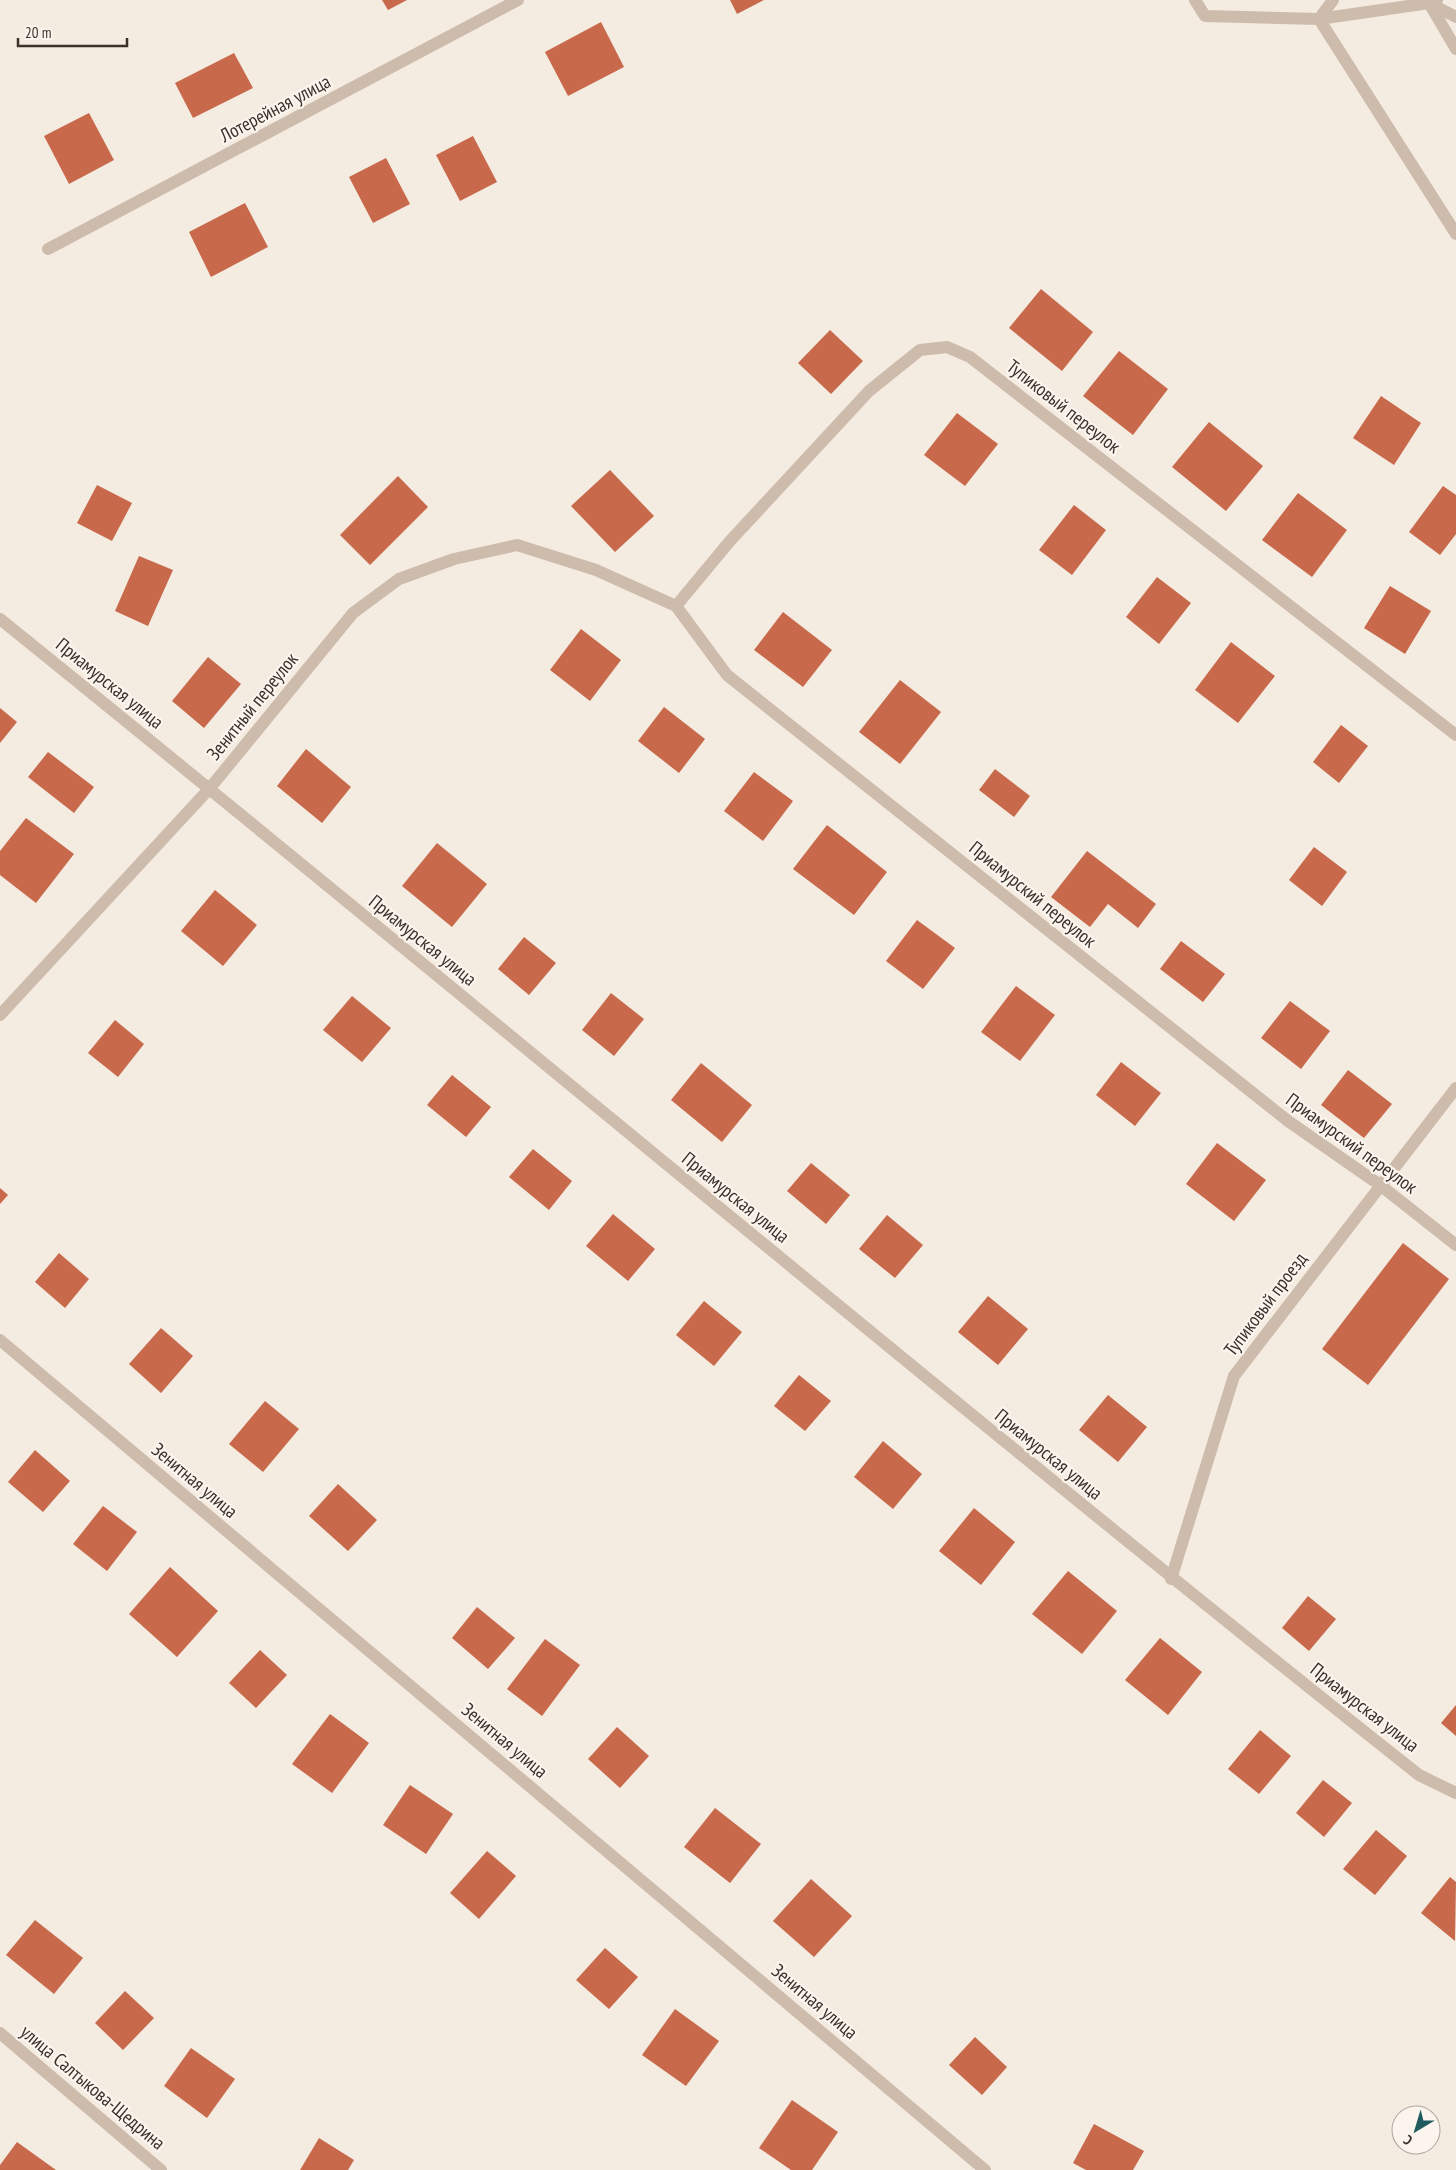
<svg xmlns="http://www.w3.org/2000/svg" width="1456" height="2170" viewBox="0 0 1456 2170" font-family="'PT Sans Narrow',sans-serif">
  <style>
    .building { fill: #c8694b }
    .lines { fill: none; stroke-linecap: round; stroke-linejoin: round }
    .minor { stroke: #cdbbac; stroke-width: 12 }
    .labels { text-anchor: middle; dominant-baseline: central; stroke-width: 4.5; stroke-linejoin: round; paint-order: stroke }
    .street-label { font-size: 19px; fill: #3b302b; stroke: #fbf5ee }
  </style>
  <rect width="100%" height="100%" fill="#f4ebe1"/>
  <!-- building -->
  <g class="building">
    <polygon points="382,0 407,0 388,10"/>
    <polygon points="730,0 764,0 737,14"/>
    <polygon points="601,22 624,67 568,96 545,52"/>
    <polygon points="234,53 253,88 193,118 175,83"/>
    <polygon points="89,113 114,160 69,184 44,136"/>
    <polygon points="473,136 497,182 460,201 436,155"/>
    <polygon points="386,158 410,204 373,223 349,177"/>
    <polygon points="245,203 268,247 211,277 189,232"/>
    <polygon points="1041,289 1093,332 1062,371 1009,328"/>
    <polygon points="830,330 863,361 831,394 798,363"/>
    <polygon points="1119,351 1168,389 1133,435 1083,396"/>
    <polygon points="1381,396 1421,423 1394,465 1353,438"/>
    <polygon points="957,413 998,444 965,486 924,455"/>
    <polygon points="1209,422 1263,466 1226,511 1172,467"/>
    <polygon points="610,470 654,516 615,552 571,506"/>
    <polygon points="398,476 428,507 370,565 340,535"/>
    <polygon points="97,485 132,503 112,541 77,523"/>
    <polygon points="1443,486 1456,495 1456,534 1440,555 1409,532"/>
    <polygon points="1298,493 1347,530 1312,577 1262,540"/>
    <polygon points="1074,505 1106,530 1072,575 1039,550"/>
    <polygon points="139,556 173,570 148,626 115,611"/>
    <polygon points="1157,577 1191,603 1159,644 1126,617"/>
    <polygon points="1390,586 1431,611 1405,654 1364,628"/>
    <polygon points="783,612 832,650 803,687 754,650"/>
    <polygon points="581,629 621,660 590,701 550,670"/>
    <polygon points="1231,642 1275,676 1238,723 1195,690"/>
    <polygon points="208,657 241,684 204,728 172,701"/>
    <polygon points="900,680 941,712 900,764 859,732"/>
    <polygon points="664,707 705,739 679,773 638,741"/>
    <polygon points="0,708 17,722 0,743"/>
    <polygon points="1341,725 1368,746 1339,783 1313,762"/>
    <polygon points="306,749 351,787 322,823 277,786"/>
    <polygon points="48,752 94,787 74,813 28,777"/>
    <polygon points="995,769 1030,796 1014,817 979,790"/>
    <polygon points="754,772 793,801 763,841 724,811"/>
    <polygon points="26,818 74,854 36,903 0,875 0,851"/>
    <polygon points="827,825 887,872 854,915 793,869"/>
    <polygon points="437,843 487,884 452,927 402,886"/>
    <polygon points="1314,847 1347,872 1322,906 1289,880"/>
    <polygon points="1087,851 1156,904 1138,928 1108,904 1090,927 1051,897"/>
    <polygon points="215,890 257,925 223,966 181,931"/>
    <polygon points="917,920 955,948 923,989 886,961"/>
    <polygon points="524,937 556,963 529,995 498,969"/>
    <polygon points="1181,941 1225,974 1203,1002 1160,969"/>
    <polygon points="1016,986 1055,1015 1020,1061 981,1032"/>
    <polygon points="611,993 644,1019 614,1056 582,1030"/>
    <polygon points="352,996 391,1028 362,1062 323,1030"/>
    <polygon points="1290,1001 1330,1031 1301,1069 1261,1038"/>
    <polygon points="115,1020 144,1044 118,1077 88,1053"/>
    <polygon points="1121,1062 1161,1093 1135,1126 1096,1095"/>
    <polygon points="701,1063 752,1105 722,1142 671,1100"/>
    <polygon points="1348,1070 1392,1104 1364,1138 1321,1105"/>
    <polygon points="452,1075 491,1107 466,1137 427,1105"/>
    <polygon points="1217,1143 1266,1180 1234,1221 1186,1184"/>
    <polygon points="533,1149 572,1181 549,1210 509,1177"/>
    <polygon points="811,1163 850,1195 826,1224 787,1191"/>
    <polygon points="0,1188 8,1195 0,1204"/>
    <polygon points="613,1214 655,1249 628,1281 586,1246"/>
    <polygon points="887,1215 923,1245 895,1278 859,1249"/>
    <polygon points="1403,1243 1449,1279 1368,1385 1322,1349"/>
    <polygon points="59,1253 89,1279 65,1308 35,1282"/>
    <polygon points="988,1296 1028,1329 998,1365 958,1332"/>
    <polygon points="704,1301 742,1332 714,1366 676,1335"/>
    <polygon points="161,1328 193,1356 161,1393 129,1364"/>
    <polygon points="799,1375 831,1401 805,1431 774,1406"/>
    <polygon points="1108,1395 1147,1427 1118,1462 1079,1430"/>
    <polygon points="265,1401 299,1429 263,1472 229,1444"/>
    <polygon points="883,1441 922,1474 893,1509 854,1477"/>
    <polygon points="35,1450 70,1481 43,1512 8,1482"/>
    <polygon points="338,1484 377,1520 348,1551 309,1516"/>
    <polygon points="103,1506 137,1532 107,1571 73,1544"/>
    <polygon points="974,1508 1015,1542 981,1585 939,1551"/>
    <polygon points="170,1567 218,1611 177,1657 129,1614"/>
    <polygon points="1068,1571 1117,1611 1082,1654 1032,1614"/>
    <polygon points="1308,1596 1336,1619 1309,1651 1282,1628"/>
    <polygon points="477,1607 515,1638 488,1669 452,1638"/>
    <polygon points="1160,1638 1202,1672 1168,1715 1125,1680"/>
    <polygon points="545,1639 580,1665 542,1716 507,1689"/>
    <polygon points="260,1650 287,1675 256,1708 229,1683"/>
    <polygon points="1456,1705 1456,1736 1441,1723"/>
    <polygon points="330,1714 369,1743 332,1793 292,1764"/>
    <polygon points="617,1727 649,1756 620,1788 588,1759"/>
    <polygon points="1260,1730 1291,1756 1259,1794 1228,1769"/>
    <polygon points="1323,1780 1352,1803 1324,1837 1296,1813"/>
    <polygon points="410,1785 453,1814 426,1854 383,1825"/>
    <polygon points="715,1808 761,1844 730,1883 684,1847"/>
    <polygon points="1376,1830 1407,1856 1375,1895 1343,1869"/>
    <polygon points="487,1851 516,1876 479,1919 450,1893"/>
    <polygon points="1450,1877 1456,1882 1455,1941 1421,1913"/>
    <polygon points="811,1879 852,1916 814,1957 773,1921"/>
    <polygon points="35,1920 83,1958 54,1994 6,1955"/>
    <polygon points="605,1948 638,1977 609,2009 576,1980"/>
    <polygon points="125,1991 154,2018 123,2050 95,2023"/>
    <polygon points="675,2009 719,2041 686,2086 642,2055"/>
    <polygon points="975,2037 1007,2067 982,2095 949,2065"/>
    <polygon points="191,2048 235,2079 207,2118 164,2086"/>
    <polygon points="792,2100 838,2132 812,2170 791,2170 759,2148"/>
    <polygon points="1094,2124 1144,2151 1133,2170 1086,2170 1073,2163"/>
    <polygon points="319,2138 354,2160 348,2170 300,2170"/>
    <polygon points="17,2142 56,2170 0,2170 0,2165"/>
  </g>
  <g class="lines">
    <!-- minor -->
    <g class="minor">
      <polyline points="1195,0 1205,16 1319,19 1429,3 1437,0"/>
      <polyline points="1333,0 1319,19 1456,234"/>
      <polyline points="1429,3 1456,49"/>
      <polyline points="1429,3 1456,17"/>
      <polyline points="48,249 518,0"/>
      <polyline points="676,606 730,541 869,391 920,350 947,347 970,357 1456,735"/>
      <path d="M0,619c475,383 941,777 1419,1156l37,18"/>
      <polyline points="0,1015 210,788 353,613 399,579 454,559 517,545 596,570 676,606 727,675 1288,1121 1380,1185 1456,1245"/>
      <polyline points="0,1340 985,2170"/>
      <polyline points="1171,1579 1234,1376 1456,1088"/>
      <polyline points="0,2033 161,2170"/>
    </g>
  </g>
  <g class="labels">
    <!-- street labels -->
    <g class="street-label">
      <text transform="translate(275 108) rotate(-28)">Лотерейная улица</text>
      <text transform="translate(1064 406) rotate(38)">Тупиковый переулок</text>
      <text transform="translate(110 683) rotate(39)">Приамурская улица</text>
      <text transform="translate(252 706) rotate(-51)">Зенитный переулок</text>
      <text transform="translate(1033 894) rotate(39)">Приамурский переулок</text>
      <text transform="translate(423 940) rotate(39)">Приамурская улица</text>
      <text transform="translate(1352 1143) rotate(36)">Приамурский переулок</text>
      <text transform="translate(736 1197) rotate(39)">Приамурская улица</text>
      <text transform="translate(1265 1304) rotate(-53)">Тупиковый проезд</text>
      <text transform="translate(1049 1454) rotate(39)">Приамурская улица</text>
      <text transform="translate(195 1480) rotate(40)">Зенитная улица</text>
      <text transform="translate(1365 1707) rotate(38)">Приамурская улица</text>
      <text transform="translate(505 1740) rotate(40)">Зенитная улица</text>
      <text transform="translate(815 2001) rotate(40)">Зенитная улица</text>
      <text transform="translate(93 2087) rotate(40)">улица Салтыкова-Щедрина</text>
    </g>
  </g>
  <!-- north arrow -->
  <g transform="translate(1416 2130) rotate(218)"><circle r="24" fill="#fbf5ee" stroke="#aea6a0"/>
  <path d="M0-4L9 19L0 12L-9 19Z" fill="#1f5a5e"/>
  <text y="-8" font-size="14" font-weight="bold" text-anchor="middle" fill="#3b302b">С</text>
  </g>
  <!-- scale -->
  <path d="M18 38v8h109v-8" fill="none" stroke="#3b302b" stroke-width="2.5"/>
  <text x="25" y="38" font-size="15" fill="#3b302b" stroke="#fbf5ee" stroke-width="4" paint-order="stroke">20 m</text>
</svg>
